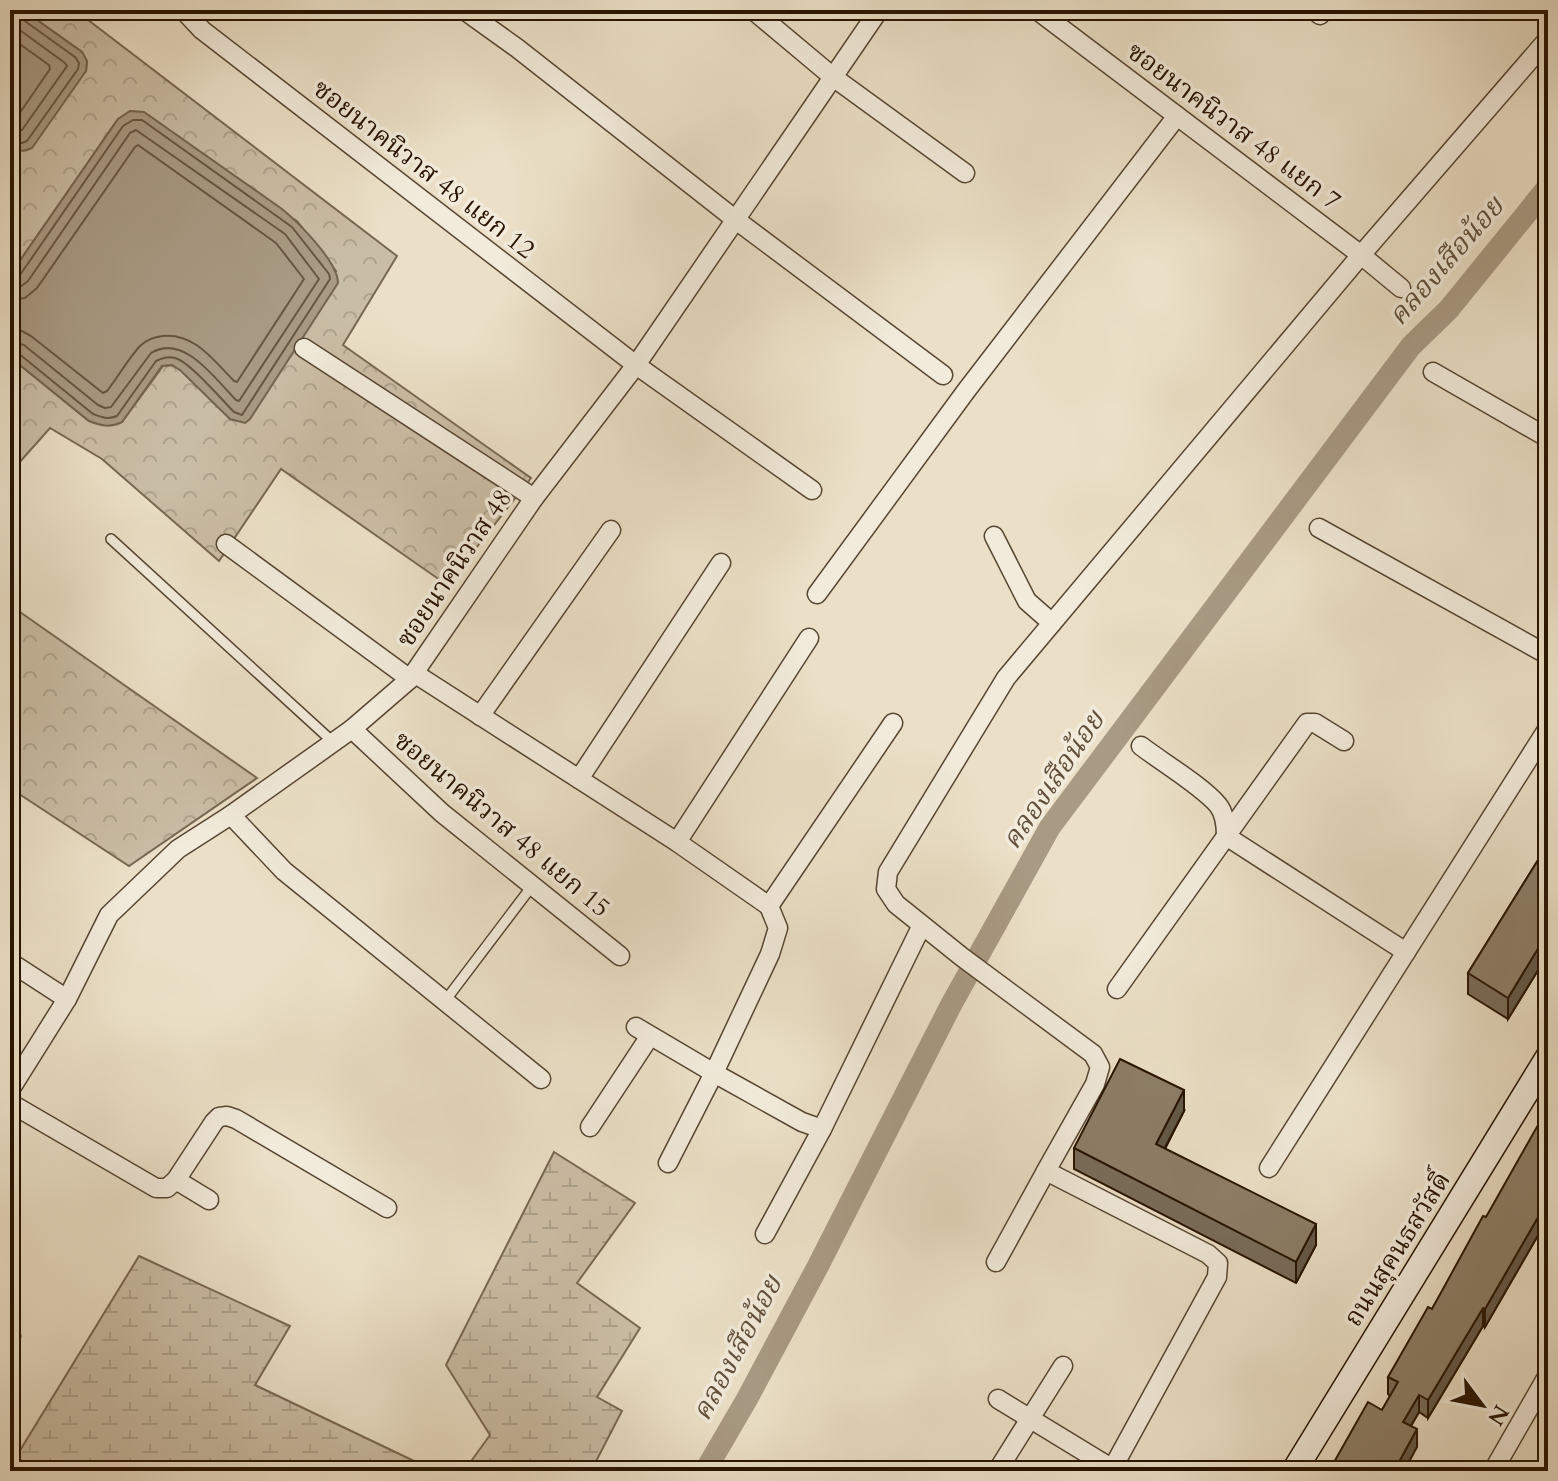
<svg xmlns="http://www.w3.org/2000/svg" width="1558" height="1481" viewBox="0 0 1558 1481" font-family="Cardo,'Noto Serif Thai',serif">
  <style>
    .forest { fill: url(#forest-crowns); stroke: #786852; stroke-width: 2 }
    .wetland { fill: url(#wetland-marsh); stroke: #786852; stroke-width: 2 }
    .water { fill: #a89a83; stroke: #74644f; stroke-width: 2 }
    .lines { fill: none; stroke-linecap: round; stroke-linejoin: round }
    .shore { stroke: #675642; stroke-width: 2 }
    .canal { stroke: #a89a83; stroke-width: 22 }
    .service-casing { stroke: #574632; stroke-width: 12 }
    .minor-casing { stroke: #574632; stroke-width: 21 }
    .secondary-casing { stroke: #261300; stroke-width: 27 }
    .service { stroke: #f2ebdb; stroke-width: 9 }
    .minor { stroke: #f2ebdb; stroke-width: 18 }
    .secondary { stroke: #f2ebdb; stroke-width: 24 }
    .wall { fill: #786c59; stroke: #261300; stroke-width: 2 }
    .shaded-wall { fill: #625848; stroke: #261300; stroke-width: 2 }
    .building { fill: #8c7e67; stroke: #261300; stroke-width: 2 }
    .labels { text-anchor: middle; dominant-baseline: central; stroke-width: 7; stroke-linejoin: round; paint-order: stroke }
    .street-label { font-size: 26px; fill: #261300; stroke: #f2ebdb }
    .water-label { font-size: 28px; font-style: italic; fill: #60503b; stroke: #f2ebdb }
  </style>
  <defs>
    <pattern id="forest-crowns" width="20" height="18" patternUnits="userSpaceOnUse" patternTransform="scale(2)"><rect width="20" height="18" fill="#cabda5"/><path d="M2 6a3 3 0 1 1 6 0M12 15a3 3 0 1 1 6 0" fill="none" stroke="#ada28c"/></pattern>
    <pattern id="wetland-marsh" width="20" height="14" patternUnits="userSpaceOnUse" patternTransform="scale(2)"><rect width="20" height="14" fill="#cabda5"/><path d="M1 5h8M5 5V1M11 12h8M15 12V8" fill="none" stroke="#ada28c"/></pattern>
  </defs>
  <rect width="100%" height="100%" fill="#ebe0c7"/>
  <filter id="stains"><feTurbulence type="fractalNoise" baseFrequency=".0025" numOctaves="4"/><feColorMatrix values="0 0 0 0 .2 0 0 0 0 .09 0 0 0 0 .02 0 0 0 .5 -.17"/></filter>
  <radialGradient id="worn" r=".72"><stop offset=".6" stop-color="#630" stop-opacity="0"/><stop offset="1" stop-color="#630" stop-opacity=".3"/></radialGradient>
  <!-- forest -->
  <g class="forest">
    <polygon points="23,10 75,10 397,256 343,345 531,478 447,585 281,469 219,561 102,459 50,428 10,473 10,357 89,421 122,422 163,366 172,365 180,370 336,271 297,221 118,119 10,275 10,146 14,150 86,71 87,62 82,52"/>
    <polygon points="10,605 257,778 129,866 10,788"/>
  </g>
  <!-- wetland -->
  <g class="wetland">
    <polygon points="554,1152 635,1203 577,1283 640,1328 597,1397 622,1411 591,1471 464,1471 490,1435 446,1365"/>
    <polygon points="139,1256 290,1326 255,1385 435,1471 39,1471 16,1457"/>
  </g>
  <!-- water -->
  <g class="water">
    <path d="M10,10h13l59,42 5,9 -1,10 -54,77c-9,4 -14,4 -22,-2z"/>
    <path d="M130,111l14,1 138,97c17,14 56,53 56,74l-88,136 -5,4 -15,-4 -50,-49 -8,-5 -10,1 -40,56c-12,6 -20,4 -33,-1l-79,-64v-82l108,-156z"/>
  </g>
  <g class="lines">
    <!-- shore -->
    <g class="shore">
      <polyline points="10,17 17,28 65,63 67,66 22,130 10,131"/>
      <polyline points="10,37 49,65 50,69 17,117 10,118"/>
      <polyline points="10,141 22,143 27,141 78,69 79,63 75,57 22,19 20,10"/>
      <path d="M10,278h5l5,-3 103,-149 10,-6h9l150,107 37,47 1,5 -88,136 -8,-3c-12,-12 -44,-50 -59,-54 -6,-2 -13,0 -19,3l-39,55c-9,4 -16,1 -24,-2l-75,-61 -8,-1"/>
      <path d="M10,288l10,-1 8,-6 102,-148 6,-3 149,104 34,45 -80,122 -3,-1c-21,-21 -52,-67 -85,-47l-40,54 -6,1 -7,-3 -74,-60 -14,-3"/>
      <path d="M10,300l15,-2 12,-10 98,-141 3,-2 138,98 28,36 -67,103 -3,-1c-20,-20 -39,-48 -71,-45 -9,1 -16,3 -23,10 -12,13 -22,31 -33,45l-4,2 -72,-57 -11,-6h-10"/>
    </g>
    <!-- canal -->
    <polyline class="canal" points="705,1471 747,1399 818,1266 951,1005 1050,827 1411,346 1449,309 1548,187"/>
    <defs>
      <g id="service">
        <polyline points="111,539 333,742"/>
        <polyline points="445,1001 532,886"/>
      </g>
      <g id="minor">
        <polyline points="186,10 188,15 202,30 636,365 812,490"/>
        <polyline points="464,10 517,48 736,220 943,375"/>
        <polyline points="753,10 833,77 965,173"/>
        <polyline points="1037,10 1361,255 1401,288"/>
        <polyline points="1314,10 1320,15"/>
        <polyline points="304,348 534,498"/>
        <polyline points="1433,372 1548,438"/>
        <polyline points="1319,528 1548,655"/>
        <polyline points="994,536 1027,601 1052,623"/>
        <polyline points="226,544 410,679"/>
        <polyline points="817,594 966,391 1177,116"/>
        <polyline points="414,673 677,842 769,906 778,928 770,954 714,1073 802,1122 822,1129"/>
        <polyline points="480,716 611,530"/>
        <polyline points="352,729 442,813 620,956"/>
        <path d="M1141,746c21,16 61,40 77,59 7,9 8,20 8,31"/>
        <polyline points="579,779 721,563"/>
        <polyline points="231,815 284,871 541,1079"/>
        <polyline points="1226,836 1406,952"/>
        <polyline points="677,842 809,638"/>
        <polyline points="769,906 893,723"/>
        <polyline points="10,962 67,999"/>
        <polyline points="1117,989 1307,723 1315,723 1344,741"/>
        <polyline points="636,1027 714,1073 668,1163"/>
        <polyline points="10,1090 67,999 109,915 178,849 231,815 352,729 410,679 534,498 636,365 879,10"/>
        <polyline points="10,1103 156,1188 167,1188 176,1180 214,1122 219,1117 227,1116 236,1119 387,1208"/>
        <polyline points="590,1127 650,1036"/>
        <polyline points="1269,1168 1548,728"/>
        <polyline points="176,1180 209,1200"/>
        <polyline points="765,1234 822,1129 922,925"/>
        <polyline points="996,1262 1046,1171"/>
        <polyline points="10,1335 11,1336"/>
        <polyline points="998,1399 1116,1471"/>
        <polyline points="1001,1465 1063,1366"/>
        <polyline points="1111,1471 1217,1277 1218,1263 1208,1254 1046,1171 1095,1084 1100,1067 1093,1054 962,957 896,904 886,889 888,872 1006,678 1361,255 1548,39"/>
        <polyline points="1493,1471 1548,1375"/>
      </g>
      <polyline id="secondary" points="1294,1471 1548,1057"/>
    </defs>
    <!-- service casing -->
    <use href="#service" class="service-casing"/>
    <!-- minor casing -->
    <use href="#minor" class="minor-casing"/>
    <!-- secondary casing -->
    <use href="#secondary" class="secondary-casing"/>
    <!-- service -->
    <use href="#service" class="service"/>
    <!-- minor -->
    <use href="#minor" class="minor"/>
    <!-- secondary -->
    <use href="#secondary" class="secondary"/>
  </g>
  <!-- wall -->
  <g class="wall">
    <polygon points="1548,844 1548,954 1508,1019 1468,994 1468,973"/>
    <polygon points="1184,1111 1165,1149 1316,1245 1296,1283 1074,1169 1074,1148"/>
    <polygon points="1548,1124 1548,1218 1485,1327 1483,1326 1428,1418 1419,1412 1411,1426 1417,1447 1382,1410 1390,1396 1388,1394 1388,1377 1432,1309 1486,1217"/>
  </g>
  <!-- shaded-wall -->
  <g class="shaded-wall">
    <polygon points="1548,932 1548,954 1508,1019 1508,998"/>
    <polygon points="1184,1090 1184,1111 1156,1165 1156,1144"/>
    <polygon points="1548,1200 1548,1218 1485,1327 1485,1309"/>
    <polygon points="1316,1224 1316,1245 1296,1283 1296,1262"/>
    <polygon points="1483,1308 1483,1326 1428,1418 1428,1400"/>
    <polygon points="1419,1395 1419,1412 1403,1439 1403,1422"/>
    <polygon points="1417,1429 1417,1447 1404,1471 1394,1471"/>
  </g>
  <!-- building -->
  <g class="building">
    <polygon points="1548,844 1548,932 1508,998 1468,973"/>
    <polygon points="1120,1059 1184,1090 1156,1144 1316,1224 1296,1262 1074,1148"/>
    <polygon points="1548,1124 1548,1200 1485,1309 1483,1308 1428,1400 1419,1395 1403,1422 1417,1429 1394,1471 1329,1471 1368,1402 1382,1410 1398,1382 1388,1377 1428,1307 1432,1309 1483,1216 1486,1217 1538,1125 1545,1129"/>
  </g>
  <g class="labels">
    <!-- street labels -->
    <g class="street-label">
      <text transform="translate(1234 126) rotate(37)">ซอยนาคนิวาส 48 แยก 7</text>
      <text transform="translate(424 169) rotate(38)">ซอยนาคนิวาส 48 แยก 12</text>
      <text transform="translate(454 568) rotate(-56)">ซอยนาคนิวาส 48</text>
      <text transform="translate(502 824) rotate(40)">ซอยนาคนิวาส 48 แยก 15</text>
      <text transform="translate(1397 1249) rotate(-58)">ถนนสุคนธสวัสดิ์</text>
    </g>
    <!-- water labels -->
    <g class="water-label">
      <text transform="translate(1446 261) rotate(-49)">คลองเสือน้อย</text>
      <text transform="translate(1053 780) rotate(-56)">คลองเสือน้อย</text>
      <text transform="translate(737 1348) rotate(-62)">คลองเสือน้อย</text>
    </g>
  </g>
  <!-- margin -->
  <rect width="1558" height="1481" fill="none" stroke="#ebe0c7" stroke-width="40"/>
  <rect x="12" y="12" width="1534" height="1457" fill="none" stroke="#261300" stroke-width="4"/>
  <rect x="20" y="20" width="1518" height="1441" fill="none" stroke="#261300" stroke-width="2"/>
  <!-- north arrow -->
  <g transform="translate(1482 1405) rotate(122)" stroke="#f2ebdb" stroke-width="6" paint-order="stroke">
  <path d="M0-6L14 30L0 20L-14 30Z" fill="#261300"/>
  <text y="-12" font-size="22" font-weight="bold" text-anchor="middle" fill="#261300">N</text>
  </g>
  <rect width="100%" height="100%" filter="url(#stains)"/>
  <rect width="100%" height="100%" fill="url(#worn)"/>
</svg>
